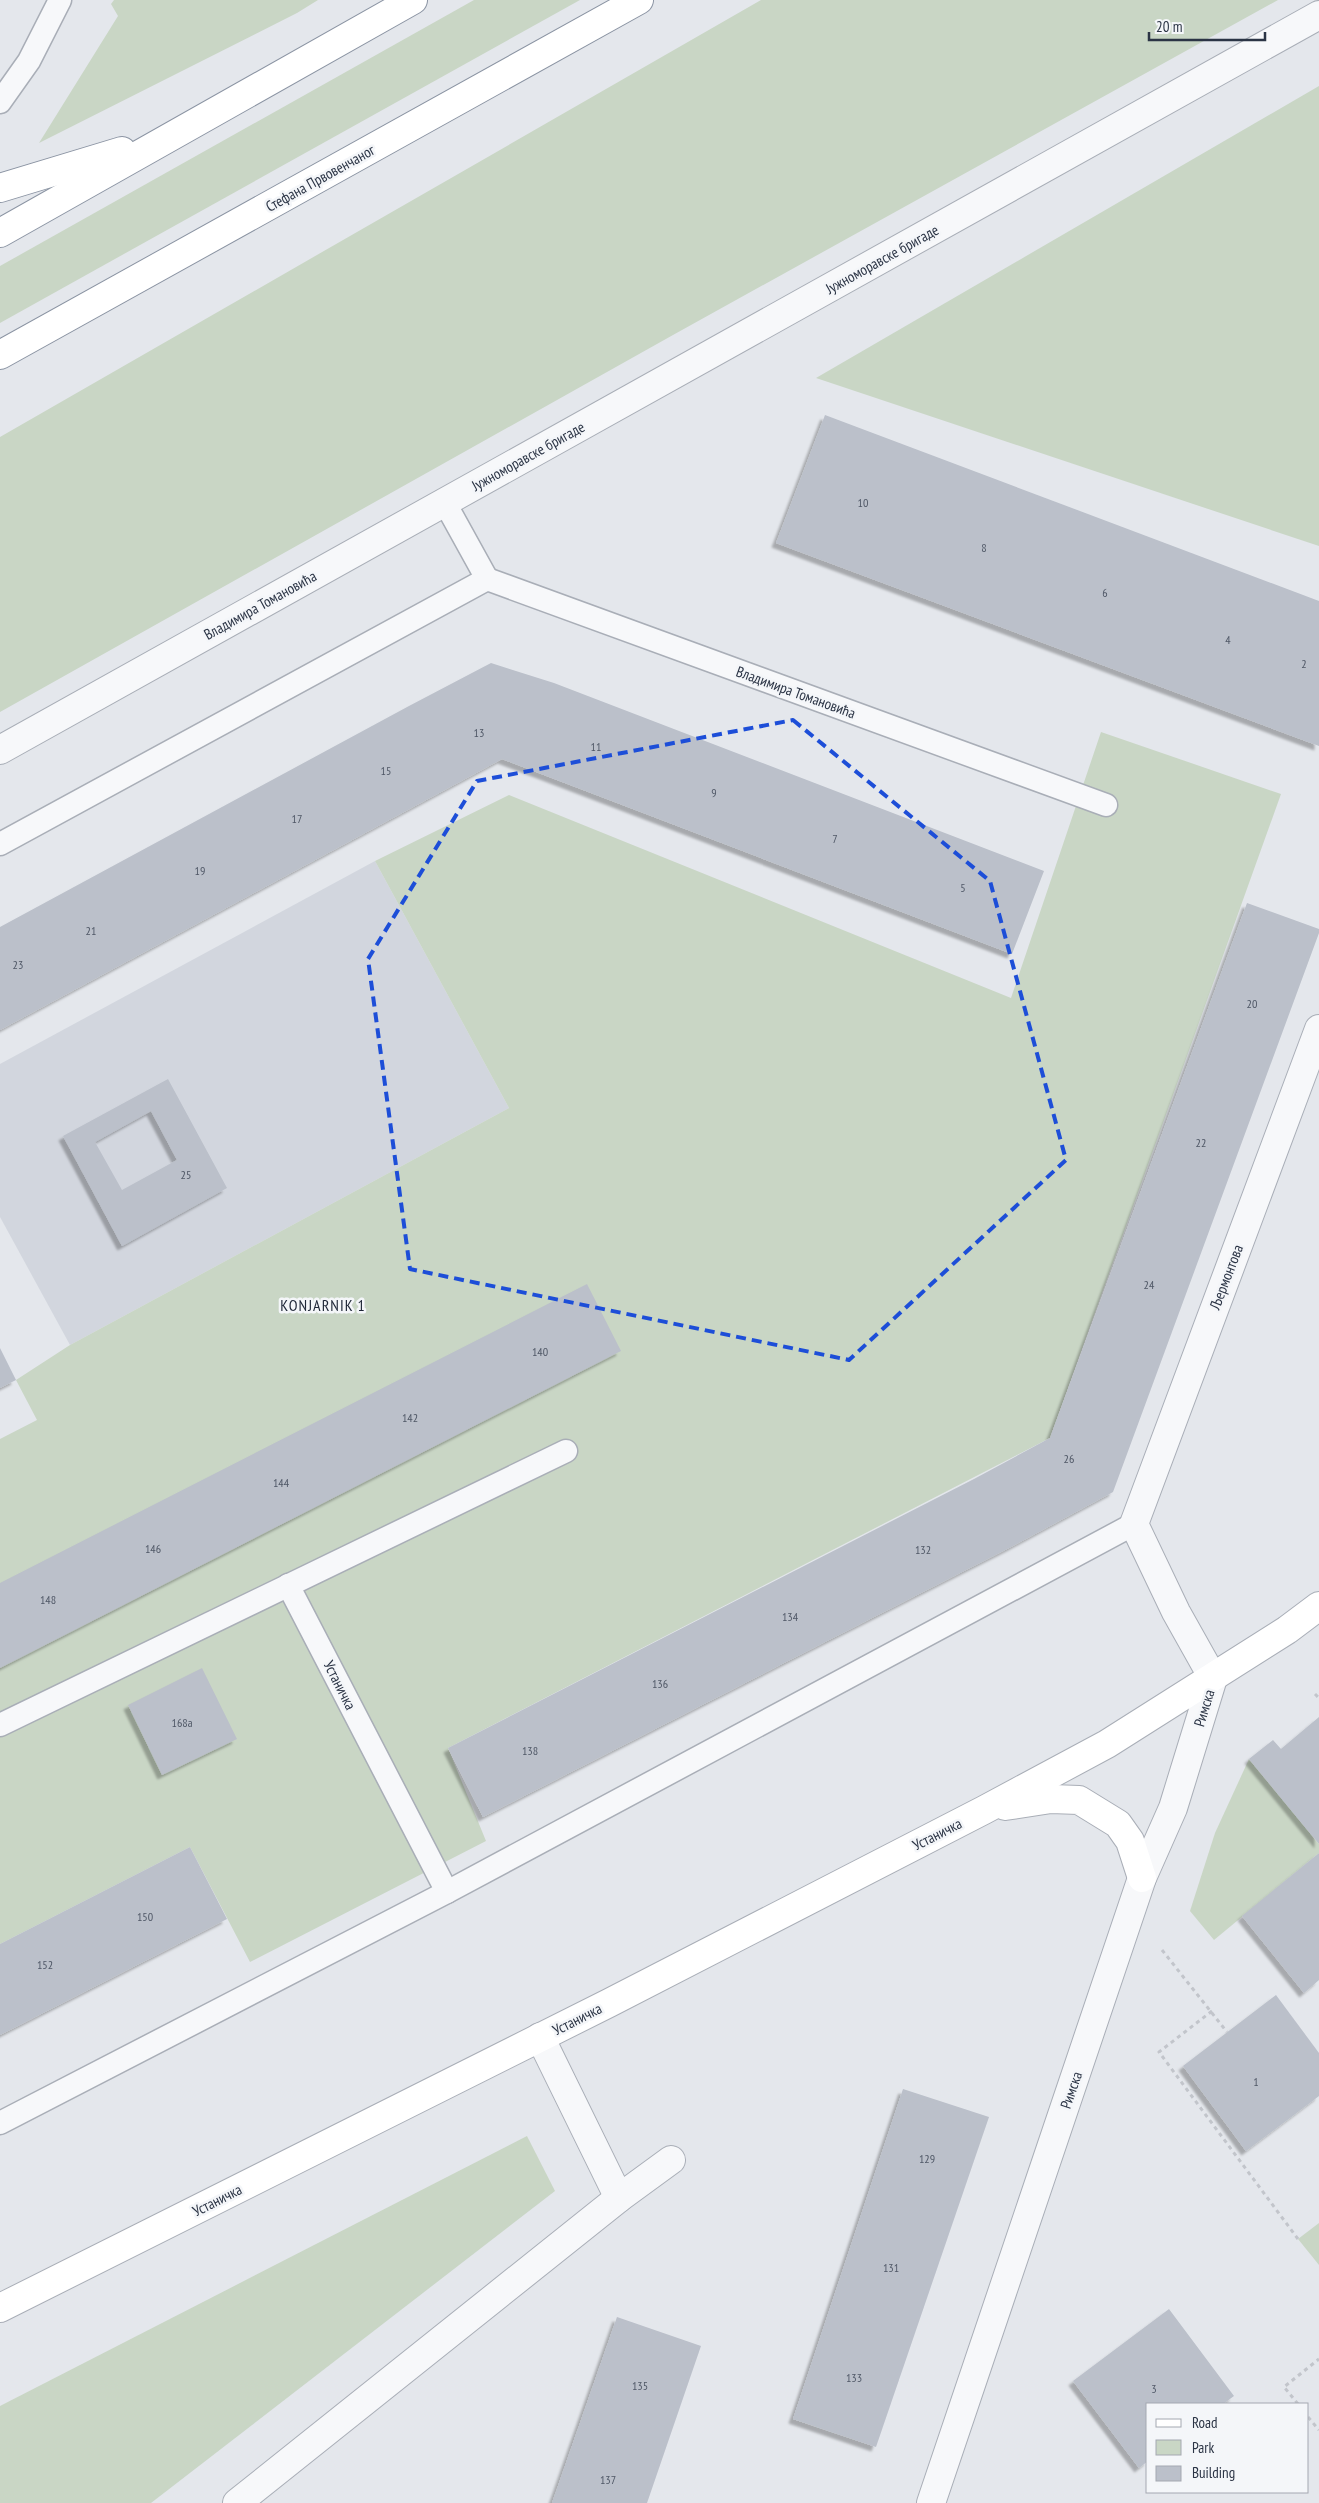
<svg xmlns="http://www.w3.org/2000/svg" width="1319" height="2503" viewBox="0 0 1319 2503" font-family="'PT Sans Narrow',sans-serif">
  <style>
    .built { fill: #d2d6de }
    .green { fill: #c9d6c5 }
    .building { fill: #bbc0ca; fill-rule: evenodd; filter: url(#shadow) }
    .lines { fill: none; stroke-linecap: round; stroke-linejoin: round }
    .service-casing { stroke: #a9aeb7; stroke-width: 25 }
    .minor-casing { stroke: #a9aeb7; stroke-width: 30 }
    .tertiary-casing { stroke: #a9aeb7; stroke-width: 30 }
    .secondary-casing { stroke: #a9aeb7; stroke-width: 30 }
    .trunk-casing { stroke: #8b94a3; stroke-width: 30 }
    .path { stroke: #c2c5cb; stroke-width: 3; stroke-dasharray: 4 4; stroke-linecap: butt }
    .service { stroke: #f7f8fa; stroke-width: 22 }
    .minor { stroke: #f7f8fa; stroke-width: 28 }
    .tertiary { stroke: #f7f8fa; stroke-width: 28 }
    .secondary { stroke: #fff; stroke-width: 28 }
    .trunk { stroke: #fff; stroke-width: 28 }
    .marked { fill: none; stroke: #1d4ed8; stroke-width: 4; stroke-dasharray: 10 6; stroke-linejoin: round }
    .labels { text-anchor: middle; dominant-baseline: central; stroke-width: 5; stroke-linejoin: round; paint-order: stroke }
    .number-label { font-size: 12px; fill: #4f5766 }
    .street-label { font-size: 15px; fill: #2b3445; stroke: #f4f6f9 }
    .neighbourhood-label { font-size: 16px; letter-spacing: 1px; fill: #1d2536; stroke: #f4f6f9 }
  </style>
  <defs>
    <filter id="shadow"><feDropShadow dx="-4.5" dy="4.5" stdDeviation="1" flood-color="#0004"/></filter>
  </defs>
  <rect width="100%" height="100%" fill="#e4e7ec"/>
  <!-- built -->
  <polygon class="built" points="375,861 509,1108 70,1345 0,1217 0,1064"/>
  <!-- green -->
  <g class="green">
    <polygon points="114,0 318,0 297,13 39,143 118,16 111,4"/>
    <polygon points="474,0 580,0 0,323 0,266"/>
    <polygon points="761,0 1278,0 673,335 0,712 0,437"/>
    <polygon points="1319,86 1319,546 816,378"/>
    <polygon points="1101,732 1281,794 1050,1438 448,1748 486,1841 250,1962 190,1847 0,1944 0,1439 37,1420 16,1380 70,1345 509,1108 375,861 509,795 1011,998"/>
    <polygon points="1249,1759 1319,1844 1319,1853 1214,1940 1190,1911 1215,1833"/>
    <polygon points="527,2136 555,2191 151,2503 0,2503 0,2406"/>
    <polygon points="1319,2223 1319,2265 1298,2239"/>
  </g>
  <!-- building -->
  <g class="building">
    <polygon points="825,415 1319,601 1319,746 776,543"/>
    <polygon points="491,663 554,683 1044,871 1012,954 502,759 0,1030 0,927 409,706"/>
    <polygon points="1247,903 1319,929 1319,933 1113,1492 1009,1548 483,1817 448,1748 974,1479 1050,1438"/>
    <path d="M168,1079l59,109 -105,58 -59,-110zM151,1111l26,49 -55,30 -27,-48z"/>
    <polygon points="587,1284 621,1351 0,1668 0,1583"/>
    <polygon points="0,1348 16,1380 0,1388"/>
    <polygon points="202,1668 237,1739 162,1775 128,1705"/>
    <polygon points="1319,1717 1319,1844 1249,1759 1273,1740 1281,1749"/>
    <polygon points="190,1847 227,1919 0,2035 0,1944"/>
    <polygon points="1319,1853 1319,1980 1304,1993 1242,1916"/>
    <polygon points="1276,1995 1319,2053 1319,2096 1246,2151 1183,2066"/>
    <polygon points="903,2089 989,2117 876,2447 793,2419"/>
    <polygon points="1169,2309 1234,2396 1223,2404 1148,2404 1148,2461 1139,2468 1073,2381"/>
    <polygon points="617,2317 701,2346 647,2503 552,2503"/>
  </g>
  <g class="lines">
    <defs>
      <g id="service">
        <polyline points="0,102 29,61 60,0"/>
        <polyline points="445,503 487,579"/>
        <polyline points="0,844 487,579 1106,805"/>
        <polyline points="288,1585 447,1892"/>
        <polyline points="0,1725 566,1451"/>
        <polyline points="0,2123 447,1892 1134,1524"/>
      </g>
      <g id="minor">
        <polyline points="1213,1678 1176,1612 1134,1524 1319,1029"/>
        <polyline points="540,2037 619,2198"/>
        <polyline points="237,2503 619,2198 671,2160"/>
      </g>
      <g id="tertiary">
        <polyline points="0,750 1319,15"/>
        <polyline points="931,2503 1142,1878 1173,1808 1213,1678"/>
      </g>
      <g id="secondary">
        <polyline points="1005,1806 1051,1799 1079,1800 1118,1824 1130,1841 1142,1878"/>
        <polyline points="0,2308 609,2003 984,1810 1107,1744 1287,1630 1319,1606"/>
      </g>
      <g id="trunk">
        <polyline points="0,188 122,151"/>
        <polyline points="0,233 413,0"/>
        <polyline points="0,355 639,0"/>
      </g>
    </defs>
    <!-- service casing -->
    <use href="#service" class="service-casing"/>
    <!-- minor casing -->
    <use href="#minor" class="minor-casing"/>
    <!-- tertiary casing -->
    <use href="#tertiary" class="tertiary-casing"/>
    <!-- secondary casing -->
    <use href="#secondary" class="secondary-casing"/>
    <!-- trunk casing -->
    <use href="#trunk" class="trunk-casing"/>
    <!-- path -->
    <g class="path">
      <polyline points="1315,1694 1319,1698"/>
      <polyline points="1162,1950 1227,2032"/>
      <polyline points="1212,2011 1159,2052 1298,2239"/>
      <polyline points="1298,2404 1284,2387 1319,2359"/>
      <polyline points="1308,2417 1319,2430"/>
    </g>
    <!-- service -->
    <use href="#service" class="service"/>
    <!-- minor -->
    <use href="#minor" class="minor"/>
    <!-- tertiary -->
    <use href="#tertiary" class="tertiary"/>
    <!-- secondary -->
    <use href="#secondary" class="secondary"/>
    <!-- trunk -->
    <use href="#trunk" class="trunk"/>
  </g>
  <!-- marked area -->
  <path class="marked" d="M793,720l197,161 76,279 -217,200 -439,-91 -42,-310 109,-178z"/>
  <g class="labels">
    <!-- number labels -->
    <g class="number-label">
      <text x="863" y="502">10</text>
      <text x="984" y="547">8</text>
      <text x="1105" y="592">6</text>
      <text x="1228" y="639">4</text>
      <text x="1304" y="663">2</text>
      <text x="479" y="732">13</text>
      <text x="596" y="746">11</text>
      <text x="386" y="770">15</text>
      <text x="714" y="792">9</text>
      <text x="297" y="818">17</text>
      <text x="835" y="838">7</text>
      <text x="200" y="870">19</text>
      <text x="963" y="887">5</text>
      <text x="91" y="930">21</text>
      <text x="18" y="964">23</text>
      <text x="1252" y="1003">20</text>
      <text x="1201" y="1142">22</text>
      <text x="186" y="1174">25</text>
      <text x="1149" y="1284">24</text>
      <text x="540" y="1351">140</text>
      <text x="410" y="1417">142</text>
      <text x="1069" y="1458">26</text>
      <text x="281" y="1482">144</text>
      <text x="153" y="1548">146</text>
      <text x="923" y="1549">132</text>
      <text x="48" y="1599">148</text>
      <text x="790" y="1616">134</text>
      <text x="660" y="1683">136</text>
      <text x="182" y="1722">168a</text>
      <text x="530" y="1750">138</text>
      <text x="145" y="1916">150</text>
      <text x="45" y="1964">152</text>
      <text x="1256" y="2081">1</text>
      <text x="927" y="2158">129</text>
      <text x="891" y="2267">131</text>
      <text x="854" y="2377">133</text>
      <text x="640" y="2385">135</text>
      <text x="1154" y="2388">3</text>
      <text x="608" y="2479">137</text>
    </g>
    <!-- street labels -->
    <g class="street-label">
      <text transform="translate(320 178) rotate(-29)">Стефана Првовенчаног</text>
      <text transform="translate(882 259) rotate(-29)">Јужноморавске бригаде</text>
      <text transform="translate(528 456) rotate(-29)">Јужноморавске бригаде</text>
      <text transform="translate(260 605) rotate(-29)">Владимира Томановића</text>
      <text transform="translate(796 692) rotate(20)">Владимира Томановића</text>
      <text transform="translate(1226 1277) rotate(-69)">Љермонтова</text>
      <text transform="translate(340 1685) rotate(63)">Устаничка</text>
      <text transform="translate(1204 1708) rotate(-73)">Римска</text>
      <text transform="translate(937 1834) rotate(-27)">Устаничка</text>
      <text transform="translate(577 2019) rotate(-27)">Устаничка</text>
      <text transform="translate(1071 2090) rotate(-71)">Римска</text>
      <text transform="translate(217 2200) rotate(-27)">Устаничка</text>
    </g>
    <!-- neighbourhood labels -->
    <g class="neighbourhood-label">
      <text x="323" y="1305">KONJARNIK 1</text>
    </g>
  </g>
  <!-- legend -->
  <rect x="1146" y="2403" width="162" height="90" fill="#f4f6f9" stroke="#a4a8b1"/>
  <rect x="1156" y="2419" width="25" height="8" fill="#ffffff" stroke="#a4a8b1"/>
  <text x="1192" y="2428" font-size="15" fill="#2b3445">Road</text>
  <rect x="1156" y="2440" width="25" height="15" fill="#c9d6c5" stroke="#a4a8b1"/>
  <text x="1192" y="2453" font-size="15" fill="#2b3445">Park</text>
  <rect x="1156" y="2466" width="25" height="15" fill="#bbc0ca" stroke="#a4a8b1"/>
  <text x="1192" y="2478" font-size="15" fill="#2b3445">Building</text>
  <!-- scale -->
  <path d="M1149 32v8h116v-8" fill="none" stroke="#2b3445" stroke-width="2.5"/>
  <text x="1156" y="32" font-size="15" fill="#2b3445" stroke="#f4f6f9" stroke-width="4" paint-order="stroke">20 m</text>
</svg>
